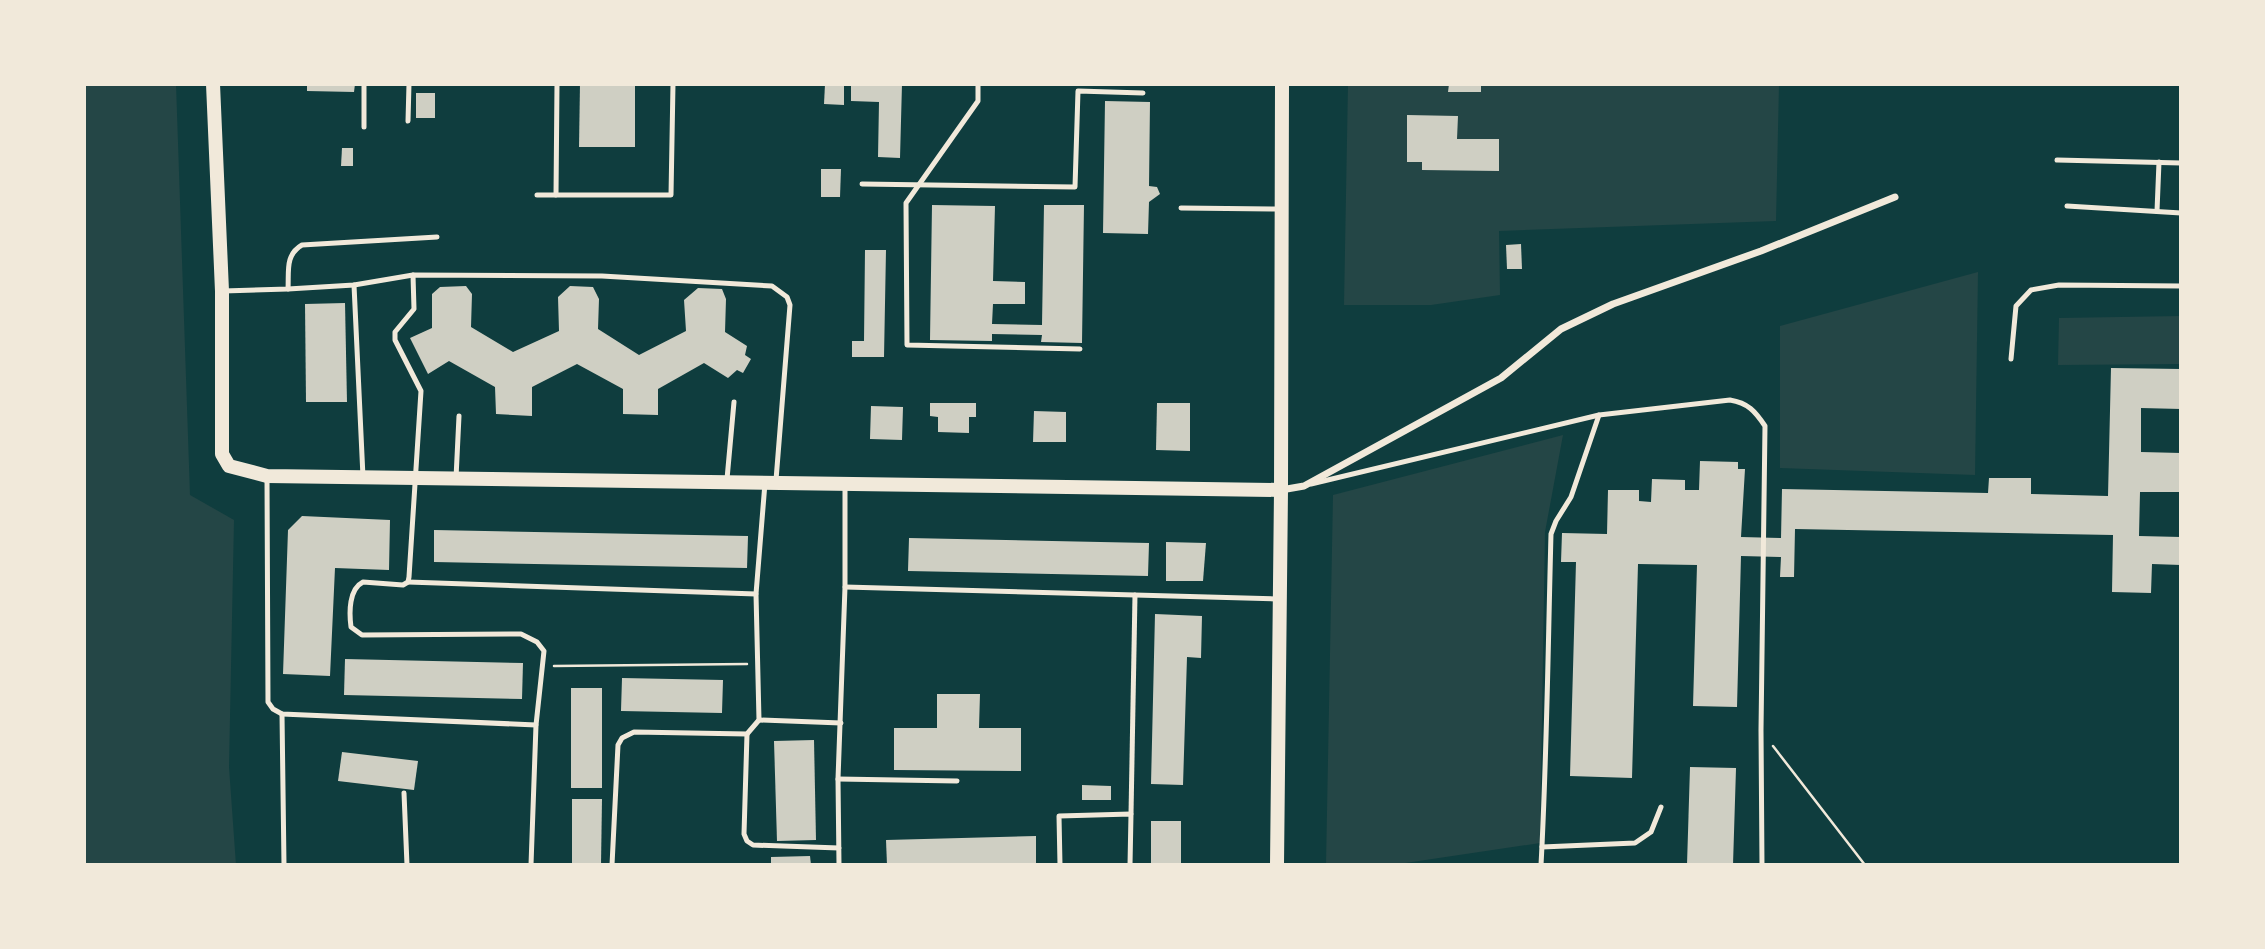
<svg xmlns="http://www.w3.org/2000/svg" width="2265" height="949" viewBox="0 0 2265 949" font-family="Roboto,sans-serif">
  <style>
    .green { fill: #244646 }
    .building { fill: #cfcfc3 }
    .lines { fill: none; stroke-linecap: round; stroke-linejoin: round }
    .path { stroke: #f1e9da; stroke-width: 2.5 }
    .service { stroke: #f1e9da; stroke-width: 5 }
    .minor { stroke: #f1e9da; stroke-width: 7 }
    .secondary { stroke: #f1e9da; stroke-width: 14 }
  </style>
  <rect width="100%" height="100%" fill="#0f3d3e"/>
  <!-- green -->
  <g class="green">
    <polygon points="84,84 176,84 190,495 234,520 229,767 236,865 84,865"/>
    <polygon points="1348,84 1779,84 1776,221 1499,231 1500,295 1431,305 1344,305"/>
    <polygon points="1978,272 1975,475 1780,468 1780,326"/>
    <polygon points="2181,316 2181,364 2058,365 2059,318"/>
    <polygon points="1563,435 1545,532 1540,843 1392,865 1326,865 1333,495"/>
  </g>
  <!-- building -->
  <g class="building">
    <polygon points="307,84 355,84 354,92 307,91"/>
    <polygon points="580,84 635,84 635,147 579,147"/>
    <polygon points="825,84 844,84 844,105 824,104"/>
    <polygon points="851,84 902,84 900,158 878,157 879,102 851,101"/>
    <polygon points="1449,84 1481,84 1481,92 1448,92"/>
    <rect x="416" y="93" width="19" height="25"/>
    <polygon points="1105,101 1150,102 1149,186 1157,187 1160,194 1149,202 1148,234 1103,233"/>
    <polygon points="1407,115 1458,116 1457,139 1499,139 1499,171 1422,170 1422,162 1407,162"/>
    <polygon points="342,148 353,148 353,166 341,166"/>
    <polygon points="821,169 841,169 840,197 821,197"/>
    <polygon points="932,205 995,206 993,281 1025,282 1025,304 993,304 992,324 1042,325 1044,205 1084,205 1082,343 1041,342 1042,335 992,334 992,341 930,340"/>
    <polygon points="1521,244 1522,269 1507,269 1506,245"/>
    <polygon points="865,250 886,250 884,357 852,357 852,341 864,341"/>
    <polygon points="466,286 472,294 471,327 513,352 559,331 558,297 570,286 593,287 599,299 598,329 639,355 686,331 684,300 698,288 722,289 726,299 725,332 747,346 745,355 751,359 743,373 737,370 728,378 704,363 658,389 658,415 623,414 623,389 577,364 532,387 532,416 496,414 495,387 449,361 428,374 410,338 432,328 432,294 440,287"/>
    <polygon points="345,303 347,402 306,402 305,304"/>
    <polygon points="2111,368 2181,369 2181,409 2141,408 2141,452 2181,453 2181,492 2140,492 2139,536 2181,537 2181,565 2152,564 2151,593 2112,592 2113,535 1795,529 1794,577 1780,577 1781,557 1741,556 1737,707 1693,706 1697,565 1638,564 1632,778 1570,776 1576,562 1561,562 1562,533 1607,534 1608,490 1639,490 1639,501 1651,502 1652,479 1685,480 1685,490 1699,490 1700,461 1738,462 1738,469 1745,469 1741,537 1781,538 1782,489 1988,493 1989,478 2031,478 2031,494 2108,496"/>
    <polygon points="930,403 976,403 976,417 969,417 969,433 938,432 938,417 930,416"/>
    <polygon points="1157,403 1190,403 1190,451 1156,450"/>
    <polygon points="871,406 903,407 902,440 870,439"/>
    <polygon points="1034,411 1066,412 1066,442 1033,442"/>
    <polygon points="302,516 390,520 389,570 335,568 330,676 283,674 288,530"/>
    <polygon points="434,530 748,536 747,568 434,562"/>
    <polygon points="909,538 1149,543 1148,576 908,571"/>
    <polygon points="1166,542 1206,543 1203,581 1166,581"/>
    <polygon points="1155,614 1202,616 1201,658 1187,657 1183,785 1151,784"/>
    <polygon points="345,659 523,663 522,699 344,695"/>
    <polygon points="622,678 723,680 722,713 621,711"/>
    <rect x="571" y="688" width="31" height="100"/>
    <polygon points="937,694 980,694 979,728 1021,728 1021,771 894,770 894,728 937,728"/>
    <polygon points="814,740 816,840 777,841 774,741"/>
    <polygon points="342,752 418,761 414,790 338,781"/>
    <polygon points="1690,767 1736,768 1733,865 1687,865"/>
    <polygon points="1082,785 1111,786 1111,800 1082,800"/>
    <polygon points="572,799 602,799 601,865 572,865"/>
    <rect x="1151" y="821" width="30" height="44"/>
    <polygon points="1036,836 1036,865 887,865 886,840"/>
    <polygon points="810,856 811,865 771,865 771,857"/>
  </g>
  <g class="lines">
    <!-- path -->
    <g class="path">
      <polyline points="554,666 747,664"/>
      <polyline points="1773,746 1865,865"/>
    </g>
    <!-- service -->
    <g class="service">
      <polyline points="978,84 978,101 906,203 907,345 1080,349"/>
      <polyline points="408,121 409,84"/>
      <polyline points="364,127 364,84"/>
      <polyline points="2057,160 2181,163"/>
      <polyline points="862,184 1075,187 1078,91 1143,93"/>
      <polyline points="537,195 671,195 673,84"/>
      <polyline points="556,195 557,84"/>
      <polyline points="2067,206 2181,213"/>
      <polyline points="1181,208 1279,209"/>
      <polyline points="2157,211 2159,162"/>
      <path d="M413,275l1,34 -19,23v8l26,51 -12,186 -1,5 -5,3 -40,-3c-14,7 -14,30 -12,45l11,8 159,-1 16,8 7,9 -8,74 -5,140"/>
      <polyline points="354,285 363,477"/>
      <path d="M288,289c1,-18 -3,-34 14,-44l135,-8"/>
      <polyline points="223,291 288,289 354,285 413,275 602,276 772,286 787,297 790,305 776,480"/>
      <polyline points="2011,359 2016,306 2031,290 2059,285 2181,286"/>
      <polyline points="267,478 268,702 273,709 282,714 536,725"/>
      <polyline points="456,478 459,416"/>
      <polyline points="727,479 734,402"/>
      <path d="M1311,484l288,-69 131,-15c18,3 25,11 35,26l-4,304 1,135"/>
      <polyline points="408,582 756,594"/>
      <polyline points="845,587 1277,599"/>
      <polyline points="282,714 284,865"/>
      <polyline points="759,720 841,723"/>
      <polyline points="747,734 744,834 747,841 753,845 839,848"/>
      <polyline points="838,779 957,781"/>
      <polyline points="404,793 407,865"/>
      <polyline points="1131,814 1135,595"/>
      <polyline points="1542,847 1635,843 1651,832 1661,807"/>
      <polyline points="612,865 618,745 622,738 634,732 747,734 759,720 756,594 765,483"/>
      <polyline points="839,865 838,779 845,587 845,487"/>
      <polyline points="1060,865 1059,816 1131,814 1130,865"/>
      <path d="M1541,865c6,-110 7,-220 10,-331l5,-13 15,-24 28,-82"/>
    </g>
    <!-- minor -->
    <polyline class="minor" points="1281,490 1304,486 1501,378 1561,329 1613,304 1761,251 1895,197"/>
    <!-- secondary -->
    <g class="secondary">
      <polyline points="213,84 222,291 222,454 229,466 267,476 1281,490"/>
      <polyline points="1277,865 1281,490 1282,84"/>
    </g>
  </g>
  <!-- border -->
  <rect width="2265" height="949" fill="none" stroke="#f1e9da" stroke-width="172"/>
</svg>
